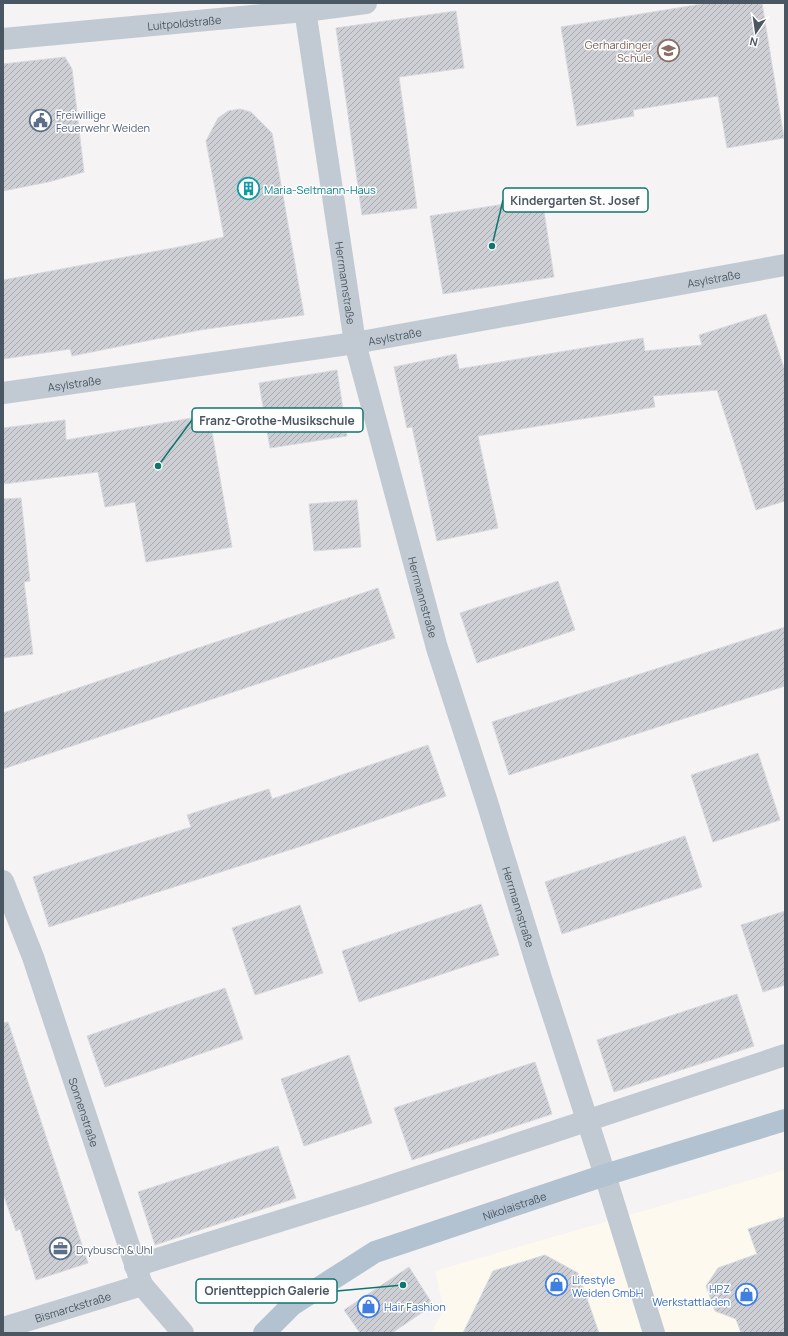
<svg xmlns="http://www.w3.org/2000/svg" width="788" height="1336" viewBox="0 0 788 1336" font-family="Manrope,sans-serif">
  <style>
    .commercial { fill: #fdf9ef }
    .building { fill: url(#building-hatch); stroke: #d7d9de }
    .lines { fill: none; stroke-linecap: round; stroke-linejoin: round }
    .minor { stroke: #c1cad2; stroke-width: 22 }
    .major { stroke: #b3c2d1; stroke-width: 22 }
    .labels { text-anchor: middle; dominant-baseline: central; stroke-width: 3; stroke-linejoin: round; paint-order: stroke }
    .street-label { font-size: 11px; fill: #4a5661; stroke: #fff }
    .education-label { font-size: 11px; fill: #785e54; stroke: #fff; text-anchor: end }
    .service-label { font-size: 11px; fill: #4e5e75; stroke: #fff; text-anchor: start }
    .culture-label { font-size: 11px; fill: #0d838f; stroke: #fff; text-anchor: start }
    .shop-label { font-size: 11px; fill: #366cbe; stroke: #fff; text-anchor: start }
    .leader { fill: none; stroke: #0f766e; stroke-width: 1.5 }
    .callout-dot { fill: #0f766e; stroke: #fff; stroke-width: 1.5 }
    .callout { fill: #fff; stroke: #0f766e; stroke-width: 1.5 }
    .callout-label { font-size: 12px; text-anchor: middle; font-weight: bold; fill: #4a5661 }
  </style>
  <defs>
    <pattern id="building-hatch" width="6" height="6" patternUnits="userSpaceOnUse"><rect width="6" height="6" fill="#cdcfd5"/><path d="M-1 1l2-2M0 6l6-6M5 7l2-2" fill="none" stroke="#a8abb0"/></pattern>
  </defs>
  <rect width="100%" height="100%" fill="#f5f3f3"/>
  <!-- commercial -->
  <polygon class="commercial" points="785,1170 785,1333 431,1333 444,1310 435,1271"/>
  <!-- building -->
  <g class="building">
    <polygon points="708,3 762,3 784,138 727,148 718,96 633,110 634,116 577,126 561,27"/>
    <polygon points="456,11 464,68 399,77 417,208 362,215 336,28"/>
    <polygon points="65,57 72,69 84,172 48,182 3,191 3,64"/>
    <polygon points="240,109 251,112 272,133 304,315 200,330 72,356 70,349 3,359 3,280 184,246 224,237 206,141 218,118 228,111"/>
    <polygon points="542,198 554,277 443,294 430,216"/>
    <polygon points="766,314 785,371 785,501 756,510 717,390 653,396 655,407 478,436 498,528 437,541 412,427 407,428 394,367 456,354 459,369 643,338 645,351 702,345 699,335"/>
    <polygon points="337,370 347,436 270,448 259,383"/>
    <polygon points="209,415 232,547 146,562 135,502 105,507 98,472 3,484 3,428 65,420 66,440"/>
    <polygon points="21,498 30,581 24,582 33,654 3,658 3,499"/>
    <polygon points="357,500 361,547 314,551 309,504"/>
    <polygon points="558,581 575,630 477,663 460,613"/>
    <polygon points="378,588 395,638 3,769 3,713"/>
    <polygon points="785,627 785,686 509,775 492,722"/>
    <polygon points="428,745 446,796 308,844 49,927 33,877 191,827 187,815 269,789 272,799"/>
    <polygon points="758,753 780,820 713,842 691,775"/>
    <polygon points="685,836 702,887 562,934 545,882"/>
    <polygon points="481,904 499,955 359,1002 342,951"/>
    <polygon points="300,905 323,973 255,995 232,928"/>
    <polygon points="785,911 785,985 763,992 741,925"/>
    <polygon points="225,988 243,1039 105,1087 87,1036"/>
    <polygon points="737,994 754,1046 614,1092 597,1040"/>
    <polygon points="8,1022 88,1263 36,1280 20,1229 16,1231 3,1193 3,1023"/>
    <polygon points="349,1055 372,1123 304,1146 281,1079"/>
    <polygon points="535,1062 552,1114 412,1160 394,1108"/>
    <polygon points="278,1146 296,1198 155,1245 138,1192"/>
    <polygon points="785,1217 785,1333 741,1333 736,1319 715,1311 706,1286 718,1268 757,1254 748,1229"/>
    <polygon points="545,1255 578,1273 599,1333 463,1333 493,1271"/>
    <polygon points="409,1267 433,1305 392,1333 360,1333 344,1310"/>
  </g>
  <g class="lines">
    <!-- minor -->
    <g class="minor">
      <path id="s1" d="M304,3l51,340 82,305 50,154 54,176 64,197 49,158"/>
      <path id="s2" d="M3,39l302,-28 61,-8"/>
      <path id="s3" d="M3,393l352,-50 430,-78"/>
      <path id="s4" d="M3,881l30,76 109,328 41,48"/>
      <polyline points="135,1266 363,1195 785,1055"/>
      <path id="s5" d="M3,1328l139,-43"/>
    </g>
    <!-- major -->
    <path class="major" id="s6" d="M264,1333l28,-28 83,-53 230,-77 180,-55"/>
  </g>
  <!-- icons -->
  <defs>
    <symbol id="school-ring" viewBox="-11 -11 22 22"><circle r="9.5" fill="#fff" stroke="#8d6e63" stroke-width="1.5"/><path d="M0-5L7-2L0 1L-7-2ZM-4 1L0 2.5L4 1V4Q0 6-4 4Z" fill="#8d6e63"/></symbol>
    <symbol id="civic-ring" viewBox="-11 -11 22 22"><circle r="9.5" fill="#fff" stroke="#5c6f8a" stroke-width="1.5"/><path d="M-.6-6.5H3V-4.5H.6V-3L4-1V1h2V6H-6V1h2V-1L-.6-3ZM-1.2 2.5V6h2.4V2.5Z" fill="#5c6f8a"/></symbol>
    <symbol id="building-ring" viewBox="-11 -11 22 22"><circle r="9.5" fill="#fff" stroke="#0f9aa8" stroke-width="1.5"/><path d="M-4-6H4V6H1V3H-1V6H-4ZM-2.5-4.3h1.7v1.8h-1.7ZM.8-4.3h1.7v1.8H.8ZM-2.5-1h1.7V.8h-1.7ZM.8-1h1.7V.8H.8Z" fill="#0f9aa8"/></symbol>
    <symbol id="office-ring" viewBox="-11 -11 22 22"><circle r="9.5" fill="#fff" stroke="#5c6f8a" stroke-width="1.5"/><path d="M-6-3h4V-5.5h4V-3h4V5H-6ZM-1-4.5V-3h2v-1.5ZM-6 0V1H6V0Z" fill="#5c6f8a"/></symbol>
    <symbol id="shop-ring" viewBox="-11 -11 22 22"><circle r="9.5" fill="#fff" stroke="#3f7fe0" stroke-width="1.5"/><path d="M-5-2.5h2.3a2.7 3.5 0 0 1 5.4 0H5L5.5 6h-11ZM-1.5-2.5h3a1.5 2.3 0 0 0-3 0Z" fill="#3f7fe0"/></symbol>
  </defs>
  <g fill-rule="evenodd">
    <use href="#school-ring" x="656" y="38" width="25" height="25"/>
    <use href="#civic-ring" x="28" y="108" width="25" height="25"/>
    <use href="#building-ring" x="236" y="176" width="25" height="25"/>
    <use href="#office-ring" x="48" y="1236" width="25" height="25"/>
    <use href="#shop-ring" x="544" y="1272" width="25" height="25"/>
    <use href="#shop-ring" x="734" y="1282" width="25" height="25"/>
    <use href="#shop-ring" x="356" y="1294" width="25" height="25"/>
  </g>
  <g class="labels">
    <!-- street labels -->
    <g class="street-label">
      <text stroke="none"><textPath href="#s2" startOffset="182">Luitpoldstraße</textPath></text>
      <text stroke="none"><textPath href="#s3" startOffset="720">Asylstraße</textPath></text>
      <text stroke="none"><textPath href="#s1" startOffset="283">Herrmannstraße</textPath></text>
      <text stroke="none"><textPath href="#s3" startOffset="396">Asylstraße</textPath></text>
      <text stroke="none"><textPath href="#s3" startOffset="72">Asylstraße</textPath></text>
      <text stroke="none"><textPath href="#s1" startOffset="607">Herrmannstraße</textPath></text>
      <text stroke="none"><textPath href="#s1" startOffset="931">Herrmannstraße</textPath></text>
      <text stroke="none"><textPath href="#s4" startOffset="245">Sonnenstraße</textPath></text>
      <text stroke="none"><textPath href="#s6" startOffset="285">Nikolaistraße</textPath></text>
      <text stroke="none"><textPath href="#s5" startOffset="73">Bismarckstraße</textPath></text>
    </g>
    <!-- education labels -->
    <g class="education-label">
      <text x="652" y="44">Gerhardinger<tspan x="652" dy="13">Schule</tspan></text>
    </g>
    <!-- service labels -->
    <g class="service-label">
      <text x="56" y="114">Freiwillige<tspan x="56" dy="13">Feuerwehr Weiden</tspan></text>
      <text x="76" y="1249">Drybusch &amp; Uhl</text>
    </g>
    <!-- culture labels -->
    <g class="culture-label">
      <text x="264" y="189">Maria-Seltmann-Haus</text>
    </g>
    <!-- shop labels -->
    <g class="shop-label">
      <text x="572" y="1279">Lifestyle<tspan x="572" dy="13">Weiden GmbH</tspan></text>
      <text x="730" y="1288" text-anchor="end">HPZ<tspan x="730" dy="13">Werkstattladen</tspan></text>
      <text x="384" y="1306">Hair Fashion</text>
    </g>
  </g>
  <!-- callouts -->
  <path class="leader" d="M492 246L503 200M158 466L192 420M403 1285L337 1291"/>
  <g class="callout-dot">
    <circle cx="492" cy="246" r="4"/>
    <circle cx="158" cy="466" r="4"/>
    <circle cx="403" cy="1285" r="4"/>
  </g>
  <g class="callout">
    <rect x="503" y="188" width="145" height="24" rx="4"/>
    <rect x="192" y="408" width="171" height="24" rx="4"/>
    <rect x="196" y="1279" width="141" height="24" rx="4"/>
  </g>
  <g class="callout-label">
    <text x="575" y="205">Kindergarten St. Josef</text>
    <text x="277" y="425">Franz-Grothe-Musikschule</text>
    <text x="267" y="1295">Orientteppich Galerie</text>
  </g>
  <!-- border -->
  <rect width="788" height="1336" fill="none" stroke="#4a5661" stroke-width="8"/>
  <!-- north arrow -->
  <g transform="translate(756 32) rotate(193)" stroke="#ffffff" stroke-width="3" paint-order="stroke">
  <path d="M0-3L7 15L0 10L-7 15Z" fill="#4a5661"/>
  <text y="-6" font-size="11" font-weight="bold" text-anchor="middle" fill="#4a5661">N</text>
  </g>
</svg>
